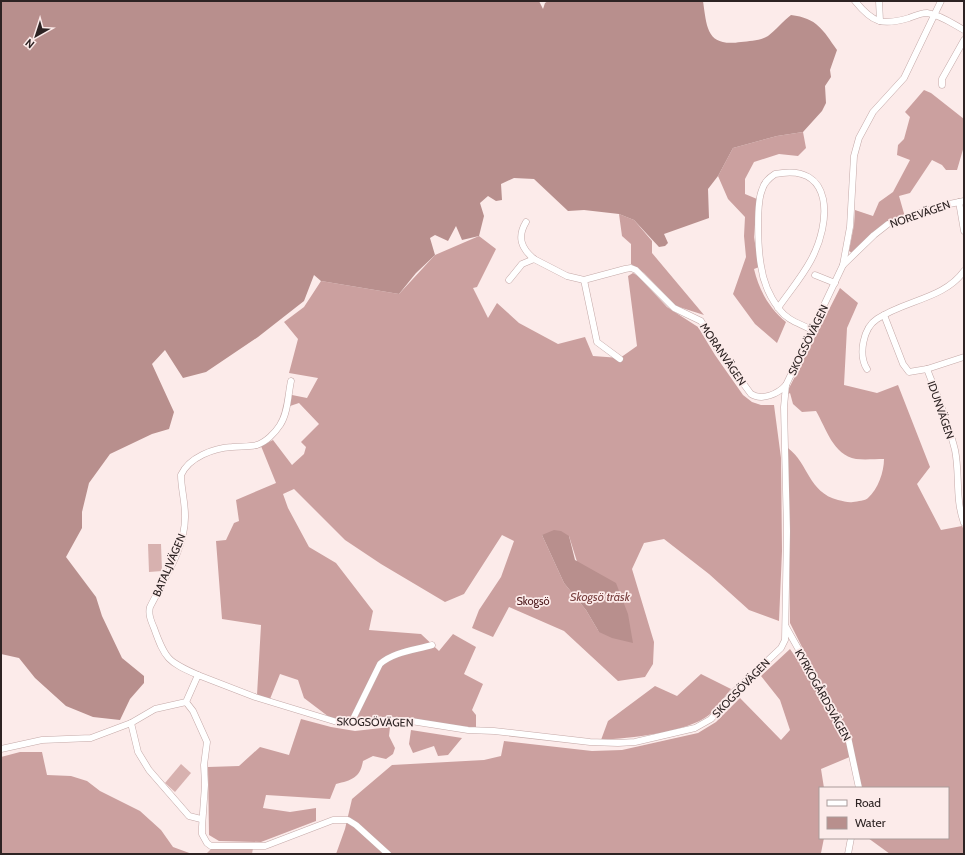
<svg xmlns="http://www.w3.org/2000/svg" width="965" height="855" viewBox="0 0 965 855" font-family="Cabin,sans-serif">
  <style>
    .green { fill: #d7b1af }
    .forest { fill: #cba09f; fill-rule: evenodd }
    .water { fill: #b88f8d }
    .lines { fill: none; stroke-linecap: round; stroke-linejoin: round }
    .minor-casing { stroke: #c4a9a8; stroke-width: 7 }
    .minor { stroke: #fff; stroke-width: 6 }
    .labels { text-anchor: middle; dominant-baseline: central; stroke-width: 3.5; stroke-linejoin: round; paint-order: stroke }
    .street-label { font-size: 11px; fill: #2d2323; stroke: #fcebea }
    .park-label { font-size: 11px; fill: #491417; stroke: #fcebea }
    .water-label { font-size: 12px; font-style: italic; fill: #7a4140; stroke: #fcebea }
  </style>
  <rect width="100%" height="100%" fill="#fcebea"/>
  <!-- green -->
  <g class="green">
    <polygon points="148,544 161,544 162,571 149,572"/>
    <polygon points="181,764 191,773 175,792 165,783"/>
    <polygon points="212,848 253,848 252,854 206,854"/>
  </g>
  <!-- forest -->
  <g class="forest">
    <polygon points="924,90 931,93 964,119 964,146 957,170 946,170 942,165 932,160 910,193 899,196 905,217 891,221 852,253 849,251 854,225 855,210 873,216 879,202 893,192 910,160 897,155 898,145 904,139 910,117 905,112"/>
    <path d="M803,132l3,16 -8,8 -19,-2 -25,8 -9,17v15l12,5 -3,38 5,30 -5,2c5,21 15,39 32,53l-9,21 -22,-19 -22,-30 13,-37 -2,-21 1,-19 -17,-18 -10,-23 15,-28 44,-12z"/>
    <polygon points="619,214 634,220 652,241 652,253 704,315 676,306 644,273 631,264 631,244 622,236"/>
    <path d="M479,236l17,13 -19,38 -4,1 15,30 9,-15 22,20 39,21 27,-7 8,19 27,2 17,-12 -9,-70 5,-3 5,3 29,31 31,20 17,28 28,40 9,7 9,3h13l7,53 1,93 -3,70 -30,-11 -40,-36 -45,-35 -20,4 -12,26 22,73 -1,22 -8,13 -27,4 -54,-50 -55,-24 -16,30 -21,-9 7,-18 22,-33 13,-36 -12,-6 -38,59 -19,8 -64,-38 -36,-24 -51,-51 -11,5 5,14 21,39 27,16 37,48 -4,19 52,4 18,17 14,-17 23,13 -12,27 19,10 -11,26 4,5v13l-71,-10 -11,-1 -45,4 -20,-4 -25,-19 -6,-18 -18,-6 -10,25 -13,-4 4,-70 -39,-6 -6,-78 10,-1 8,-17 5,-2 -3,-21 40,-17 -15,-37 12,-6 19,25 12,-11 2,-7 -5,-5 18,-18 -20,-21 -9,3 2,-11 15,3 11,-20 -29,-5 9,-34 -14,-17 20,-15 17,-26 78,13 36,-39zM542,535l27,1 30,96 -13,-22 -22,-27z"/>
    <path d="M840,288l18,15 -11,25 -3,57 33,8 21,-8 32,82 -13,17 24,46 21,-4 2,4v324h-74l-22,-16h80v-50h-86l-11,-49 -29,-52 -32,-64 -2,-175c21,16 20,44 50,52 6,1 10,3 15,2 5,-1 12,-1 15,-4 10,-9 16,-26 16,-39 -9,0 -19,1 -28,0 -23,-4 -30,-31 -40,-48l-14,1 -9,-8 -3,-11 -5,3z"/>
    <path d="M790,649c24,34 49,68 62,107l-31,13 3,19h-4v50h4l-3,15 2,1h-487l9,-25 7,-30 40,-34 92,-5 17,-4 3,-15 88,10 30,-1 76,-17 18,-11 24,-24 41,42 9,-10 -10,-30 -19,-24z"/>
    <path d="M701,674l30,15c-7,8 -14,19 -22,26 -23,18 -79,23 -108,25l7,-19 47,-35 22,10z"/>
    <path d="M301,719l30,8 24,4 35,-4 -1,9 6,12 -2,6 -7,5 -13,-3 -10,5c-3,17 -11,19 -27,23l-6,15 -64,-4 -3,13 27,4 26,-4v13l-55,21 -42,-1 -10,-6 -1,-68 31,-1 21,-19 29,8z"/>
    <polygon points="411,730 462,738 448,755 438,756 434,746 413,753 409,744"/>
    <polygon points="20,752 42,752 47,775 71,776 87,781 100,791 140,811 161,830 173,847 192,854 1,854 1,757"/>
  </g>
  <!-- water -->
  <g class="water">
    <path d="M1,1h538l4,8 2,-6 3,-2h155c4,28 4,46 38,41 9,-1 19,-1 27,-6 7,-5 16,-16 23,-21 26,3 32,15 46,35l-7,20 1,7 -6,9 1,17 -4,8 -19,21 -26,4 -44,12 -15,28 -10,13 1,29 -45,16 4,9 -3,3 -6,1 -25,-27 -15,-6 -35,-4 -16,1 -34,-32 -20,-1 -13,6 1,16 -6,1 -8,-5 -8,7 4,13 -5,20 -17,4 -6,-14 -8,15 -13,-6 -5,3 5,17 -19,18 -17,21 -78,-13 -7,-6 -10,26 -46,36 -52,35 -23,6 -18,-28 -13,14 22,48 -5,17 -17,5 -42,20 -21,29 -7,29v16l-16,29 30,40 6,19 20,42 22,18v7l-14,16 -10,21 -27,-3 -27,-11 -31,-28 -16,-20 -18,-4z"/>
    <polygon points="554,530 561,531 569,536 575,560 616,583 628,614 633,643 612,638 599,632 586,610 564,583 542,535"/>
  </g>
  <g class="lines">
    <defs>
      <g id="minor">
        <path d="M855,1c18,22 27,25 54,17 5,-2 12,-5 18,-5 14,2 26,11 37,17"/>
        <polyline points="879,1 880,21"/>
        <polyline points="942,85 942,79 964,40"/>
        <polyline points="959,202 964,231"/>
        <path d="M526,222c-9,15 -5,26 8,37l33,17 17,4 41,-11 6,-1 5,2 38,38 27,13 16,27 34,46c11,7 27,0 35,-9"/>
        <polyline points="843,265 874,235 888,224 940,206 964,201"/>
        <polyline points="815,275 835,283"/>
        <polyline points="509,280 522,264 534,259"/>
        <polyline points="584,280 597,342 620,359"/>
        <path d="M778,308c11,-16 24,-31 33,-48 20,-37 24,-98 -36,-86 -6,4 -11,8 -13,16 -6,14 -4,60 -1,76 2,15 9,31 18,43 9,12 20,14 33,21"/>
        <polyline points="884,315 903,364 909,372 927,369 964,357"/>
        <path d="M867,369c-9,-14 -4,-41 10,-50 28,-19 67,-20 87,-48"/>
        <path d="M927,369c10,26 21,53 28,81 5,24 0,49 9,73"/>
        <polyline points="786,627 848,737 859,788"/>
        <path d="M198,675c-30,-13 -33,-16 -44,-47 -3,-7 -6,-14 -4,-21 14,-28 36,-60 35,-92 0,-14 -4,-27 -4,-40 8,-18 33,-27 51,-28 8,-1 17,0 25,-2 9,-3 18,-12 23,-20 8,-12 8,-30 11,-44"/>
        <polyline points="186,702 193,711 207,742 204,765 205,785 202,827 202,834 207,843 211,846 265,846 333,820 348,820 356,825 388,854"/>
        <polyline points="131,723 138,752 149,770 189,816 201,819"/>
        <path d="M351,723l29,-59c13,-12 35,-14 52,-19"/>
        <polyline points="1,749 42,740 91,738 131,723 155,709 186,702 198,675 255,697 337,722 351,723 385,720 411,721 468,730 494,731 590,742 618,743 635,742 695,728 711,719 733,693 781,648 785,640 787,531 784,407 786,385 843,265 850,227 854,156 859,138 873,112 904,78 941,1"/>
        <polyline points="848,854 851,838"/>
      </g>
    </defs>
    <!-- minor casing -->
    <use href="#minor" class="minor-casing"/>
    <!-- minor -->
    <use href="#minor" class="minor"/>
  </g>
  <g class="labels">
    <!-- street labels -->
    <g class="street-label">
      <text transform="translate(920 214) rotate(-19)">NOREVÄGEN</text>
      <text transform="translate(808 340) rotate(-64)">SKOGSÖVÄGEN</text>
      <text transform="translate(723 354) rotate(56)">MORANVÄGEN</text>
      <text transform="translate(941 410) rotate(71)">IDUNVÄGEN</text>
      <text transform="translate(169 565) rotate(-67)">BATALJVÄGEN</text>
      <text transform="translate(741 688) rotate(-46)">SKOGSÖVÄGEN</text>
      <text transform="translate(823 695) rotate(61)">KYRKOGÅRDSVÄGEN</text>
      <text transform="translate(375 722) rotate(1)">SKOGSÖVÄGEN</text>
    </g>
    <!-- park labels -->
    <g class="park-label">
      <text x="533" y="601">Skogsö</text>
    </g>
    <!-- water labels -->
    <g class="water-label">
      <text x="600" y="596">Skogsö träsk</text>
    </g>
  </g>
  <!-- border -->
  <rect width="965" height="855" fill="none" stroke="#2d2323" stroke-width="4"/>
  <!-- legend -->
  <rect x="819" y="787" width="130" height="52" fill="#fcebea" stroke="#a99b9a"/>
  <rect x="827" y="800" width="20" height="6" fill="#ffffff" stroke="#a99b9a"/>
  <text x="855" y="807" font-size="12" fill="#2d2323">Road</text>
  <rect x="827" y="817" width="20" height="12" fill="#b88f8d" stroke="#a99b9a"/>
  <text x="855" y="827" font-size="12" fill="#2d2323">Water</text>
  <!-- north arrow -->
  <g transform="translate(36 36) rotate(219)" stroke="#fcebea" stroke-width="3" paint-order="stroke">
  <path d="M0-3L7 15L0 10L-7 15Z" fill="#2d2323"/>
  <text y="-6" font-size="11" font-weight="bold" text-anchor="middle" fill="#2d2323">N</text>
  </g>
</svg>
